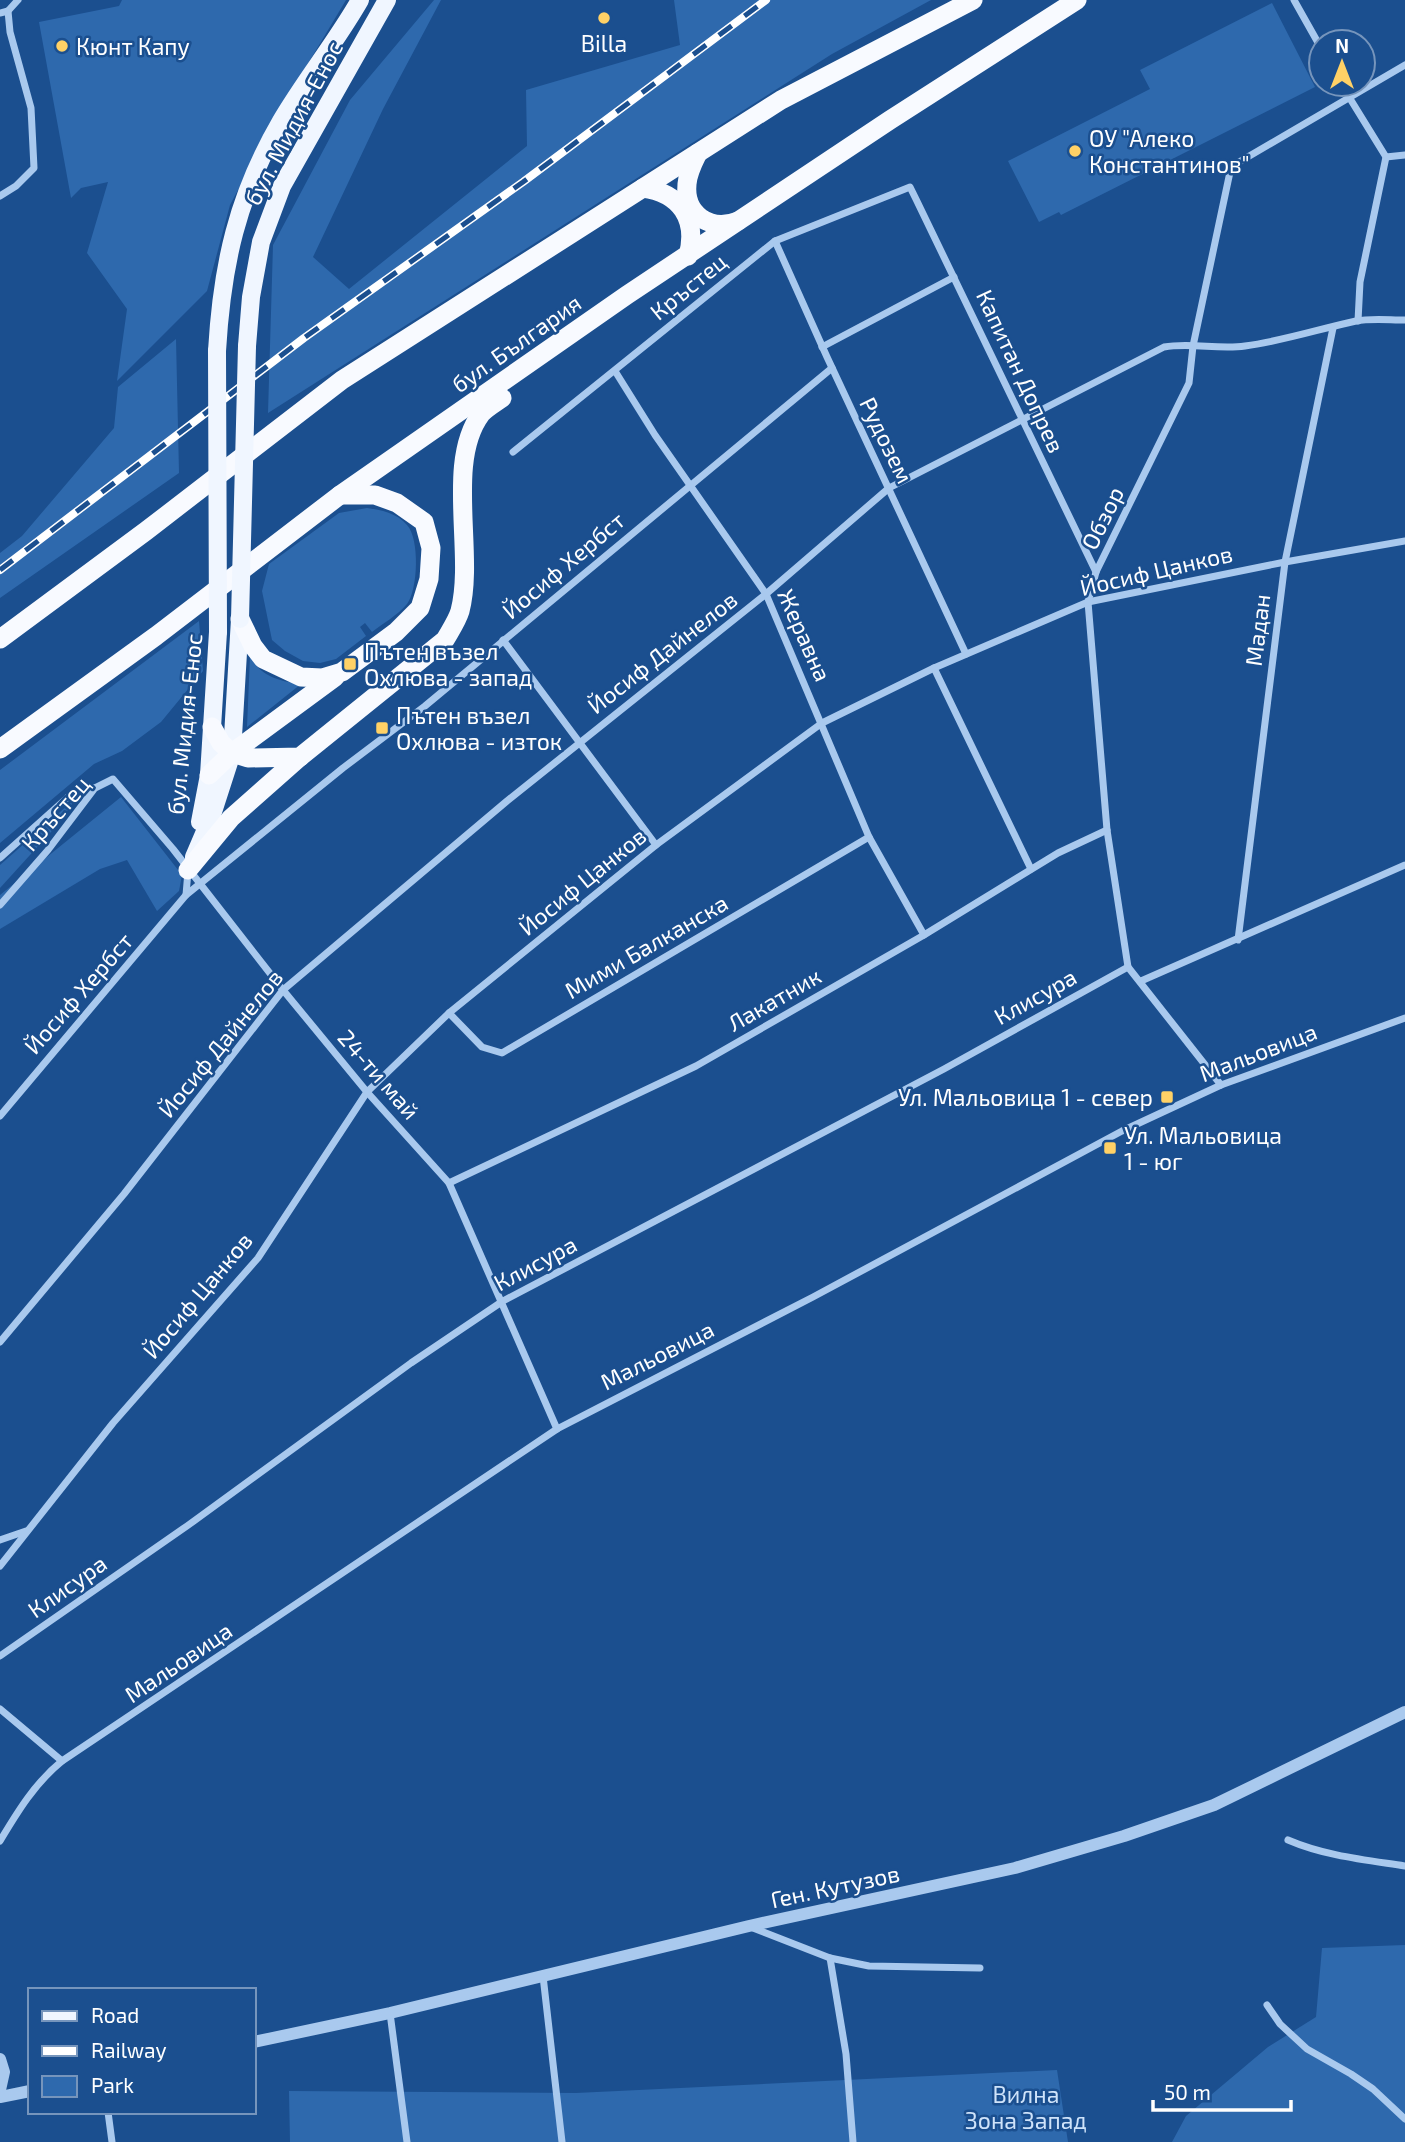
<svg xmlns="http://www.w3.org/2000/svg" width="1405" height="2142" viewBox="0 0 1405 2142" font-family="'Exo 2',sans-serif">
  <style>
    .green { fill: #2e69ad }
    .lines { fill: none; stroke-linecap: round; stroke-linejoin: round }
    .minor { stroke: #a9c9ee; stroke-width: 7 }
    .tertiary { stroke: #a9c9ee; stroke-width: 12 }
    .primary { stroke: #f0f6ff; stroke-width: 18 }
    .trunk { stroke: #f8faff; stroke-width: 19 }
    .rail-casing { stroke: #fff; stroke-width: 8 }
    .rail { stroke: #1b4f8f; stroke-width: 5; stroke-dasharray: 16; stroke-linecap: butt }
    .primary-bridge { stroke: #f0f6ff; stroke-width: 18 }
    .poi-dot { fill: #ffd166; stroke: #1b4f8f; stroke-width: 2.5 }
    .labels { text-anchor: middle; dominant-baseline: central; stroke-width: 5; stroke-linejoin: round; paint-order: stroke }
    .poi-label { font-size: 23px; fill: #fff; stroke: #1b4f8f; text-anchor: start }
    .street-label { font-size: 23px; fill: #fff; stroke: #1b4f8f }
    .park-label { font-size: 23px; fill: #cfe3fa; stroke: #1b4f8f }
  </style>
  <rect width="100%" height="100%" fill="#1b4f8f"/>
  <!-- green -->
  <g class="green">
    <polygon points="122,0 346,0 285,102 230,205 207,291 117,381 127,309 87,253 108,182 81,188 71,198 39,22 119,6"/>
    <polygon points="434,0 441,0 383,109 313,257 349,289 527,146 526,90 680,45 674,0 931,0 832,54 268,413 273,245 350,100"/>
    <polygon points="1272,3 1315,87 1061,215 1059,212 1039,222 1008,161 1150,89 1140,70"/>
    <polygon points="176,339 179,473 0,598 0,553 22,536 114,428 118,387"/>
    <path d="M367,508c14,2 30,5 40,17 13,14 11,65 0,79 -9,11 -25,20 -35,28l-7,-9 -5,4 6,9 -30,23 -16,4 -17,-2 -18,-10 -13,-11 -10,-49 7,-27 70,-51z"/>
    <polygon points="199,621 203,671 161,722 122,751 94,764 0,843 0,770"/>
    <path d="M250,656c11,21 29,25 51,28l-54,43z"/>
    <polygon points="121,797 182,875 179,891 157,911 127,860 100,869 0,929 0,895"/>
    <polygon points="76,798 60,822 0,888 0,865"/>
    <polygon points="1405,1945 1405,2142 1172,2142 1186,2116 1268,2047 1316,2017 1322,1948"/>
    <polygon points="1057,2070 1068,2142 290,2142 289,2091 576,2093"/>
  </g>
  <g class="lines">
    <!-- minor -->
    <g class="minor">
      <polyline points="1294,0 1321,48"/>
      <polyline points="0,13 8,11 18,0"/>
      <polyline points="1341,84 1386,157 1360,282 1358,321"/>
      <polyline points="1386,157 1405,155"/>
      <polyline points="0,196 16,186 34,168 31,108 10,32 8,11"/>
      <polyline points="775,241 827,357 966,654"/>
      <polyline points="822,347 954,277"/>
      <polyline points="615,371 655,435 766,594 869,837 924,935"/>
      <path d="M513,452l262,-211 135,-54c63,128 124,257 186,385"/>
      <polyline points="503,640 656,845"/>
      <polyline points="934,668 1031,869"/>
      <polyline points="0,858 68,797 94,788"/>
      <polyline points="186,895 343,768 425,706 832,368"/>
      <polyline points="0,905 48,850 95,788 113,779 173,849 283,990 367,1092 449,1183 557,1429"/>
      <polyline points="1238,940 1285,562 1333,328"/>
      <polyline points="1141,981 1405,865"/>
      <polyline points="449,1013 482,1047 502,1053 869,837"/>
      <polyline points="1221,1085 1128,967 1107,830 1088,602 1096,572 1189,383 1193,346 1230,172 1234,165 1405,65"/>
      <polyline points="0,1116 186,895 188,871"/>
      <polyline points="449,1183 696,1066 924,935 1058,853 1107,830"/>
      <path d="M0,1342l124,-148 159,-204 224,-189 259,-207 123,-106 275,-141c27,-5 54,3 81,-1 38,-5 74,-17 111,-25 15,-3 33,-1 49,-1"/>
      <polyline points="0,1540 26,1531"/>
      <polyline points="0,1566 113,1423 258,1258 367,1092 449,1013 656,845 822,723 934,668 1088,602 1285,562 1405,541"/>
      <polyline points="0,1656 187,1526 411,1363 503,1301 944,1069 1128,967"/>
      <polyline points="0,1709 62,1761"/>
      <path d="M1288,1840c37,16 78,20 117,26"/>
      <path d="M0,1841c18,-30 35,-58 62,-80l495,-332 256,-132 309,-166 99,-46 184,-67"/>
      <polyline points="753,1928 830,1958 869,1966 980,1968"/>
      <polyline points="830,1958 846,2054 853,2142"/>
      <polyline points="543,1976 562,2142"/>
      <polyline points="1267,2005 1280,2024 1307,2049 1351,2074 1373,2089 1405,2119"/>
      <polyline points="390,2013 407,2142"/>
      <polyline points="108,2112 112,2142"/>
    </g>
    <!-- tertiary -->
    <g class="tertiary">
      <polyline points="254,2042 390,2013 749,1926 1015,1868 1124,1836 1214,1805 1405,1712"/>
      <polyline points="0,2059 4,2072 0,2090"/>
      <polyline points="0,2097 30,2091"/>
    </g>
    <!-- primary -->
    <g class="primary">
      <polyline points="247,346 251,297 261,242 282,186 387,0"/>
      <path d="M217,351c5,-86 20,-154 64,-230 24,-41 55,-79 79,-121"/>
      <polyline points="200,822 209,775 218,632"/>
      <polyline points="194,857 212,815 232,753 240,619"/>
    </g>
    <!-- trunk -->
    <g class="trunk">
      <path d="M698,153c-5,10 -10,19 -11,31 -3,30 23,48 51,37"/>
      <path d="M643,188c37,5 55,31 45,68"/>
      <polyline points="240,619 253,646 263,659 301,677 322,678 342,672 396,632 420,608 429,579 431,548 424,522 397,503 375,495 340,495"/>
      <polyline points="0,639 146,531 342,380 781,100 973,0"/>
      <path d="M212,727l9,16 11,10 16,5 52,-1 145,-117c5,-9 12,-19 15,-29 15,-57 -15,-149 21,-197 5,-6 14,-11 21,-16"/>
      <polyline points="0,749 156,636 340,495 627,295 890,120 1077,0"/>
      <polyline points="209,775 232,753 335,677"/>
      <polyline points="188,870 231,818 300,757"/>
    </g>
    <defs>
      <polyline id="rail" points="0,570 304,338 523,182 766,0"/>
    </defs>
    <!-- rail casing -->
    <use href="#rail" class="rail-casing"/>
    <!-- rail -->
    <use href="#rail" class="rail"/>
    <!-- primary-bridge -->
    <g class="primary-bridge">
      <polyline points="217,351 218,632"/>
      <polyline points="240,619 247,346"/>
    </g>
  </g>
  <!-- markers -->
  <g class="poi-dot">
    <circle cx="604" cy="18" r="7"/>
    <circle cx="62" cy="46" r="7"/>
    <circle cx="1075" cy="151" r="7"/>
    <rect x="343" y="657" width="14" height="14" rx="3.5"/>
    <rect x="375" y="721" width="14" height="14" rx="3.5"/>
    <rect x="1160" y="1090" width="14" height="14" rx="3.5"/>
    <rect x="1103" y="1141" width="14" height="14" rx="3.5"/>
  </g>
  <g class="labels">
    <!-- poi labels -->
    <g class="poi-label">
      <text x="604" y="43" text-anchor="middle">Billa</text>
      <text x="76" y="46">Кюнт Капу</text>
      <text x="1089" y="138">ОУ "Алеко<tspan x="1089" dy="26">Константинов"</tspan></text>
      <text x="364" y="651">Пътен възел<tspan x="364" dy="26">Охлюва - запад</tspan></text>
      <text x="396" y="715">Пътен възел<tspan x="396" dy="26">Охлюва - изток</tspan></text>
      <text x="1153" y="1097" text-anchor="end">Ул. Мальовица 1 - север</text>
      <text x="1124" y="1135">Ул. Мальовица<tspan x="1124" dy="26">1 - юг</tspan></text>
    </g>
    <!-- street labels -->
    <g class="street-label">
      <text transform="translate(293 123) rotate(-62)">бул. Мидия-Енос</text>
      <text transform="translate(688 286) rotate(-39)">Кръстец</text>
      <text transform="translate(516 343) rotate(-35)">бул. България</text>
      <text transform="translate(1021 371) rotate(65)">Капитан Допрев</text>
      <text transform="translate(887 440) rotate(64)">Рудозем</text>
      <text transform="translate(1102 518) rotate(-64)">Обзор</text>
      <text transform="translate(563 565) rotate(-40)">Йосиф Хербст</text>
      <text transform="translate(1156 570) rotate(-13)">Йосиф Цанков</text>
      <text transform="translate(1257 630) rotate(-83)">Мадан</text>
      <text transform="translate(805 635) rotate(66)">Жеравна</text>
      <text transform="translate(662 652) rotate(-38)">Йосиф Дайнелов</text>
      <text transform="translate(184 724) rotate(-84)">бул. Мидия-Енос</text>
      <text transform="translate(55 813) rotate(-49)">Кръстец</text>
      <text transform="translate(582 881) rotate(-39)">Йосиф Цанков</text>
      <text transform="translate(646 946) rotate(-30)">Мими Балканска</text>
      <text transform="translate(78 993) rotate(-49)">Йосиф Хербст</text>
      <text transform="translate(1035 996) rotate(-29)">Клисура</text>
      <text transform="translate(774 999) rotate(-30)">Лакатник</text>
      <text transform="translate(220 1043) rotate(-51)">Йосиф Дайнелов</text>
      <text transform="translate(1258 1052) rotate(-21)">Мальовица</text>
      <text transform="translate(379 1074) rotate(49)">24-ти май</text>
      <text transform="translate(535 1263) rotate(-28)">Клисура</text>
      <text transform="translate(197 1295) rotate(-50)">Йосиф Цанков</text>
      <text transform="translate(657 1355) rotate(-27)">Мальовица</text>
      <text transform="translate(67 1586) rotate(-35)">Клисура</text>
      <text transform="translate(178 1662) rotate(-34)">Мальовица</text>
      <text transform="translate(835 1886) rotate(-12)">Ген. Кутузов</text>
    </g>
    <!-- park labels -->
    <g class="park-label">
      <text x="1026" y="2094">Вилна<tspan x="1026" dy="26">Зона Запад</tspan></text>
    </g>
  </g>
  <!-- legend -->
  <rect x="28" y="1988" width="228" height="126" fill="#1b4f8f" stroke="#7695bc" stroke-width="2"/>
  <rect x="42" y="2011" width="35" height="10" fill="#f0f6ff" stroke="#7695bc" stroke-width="2"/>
  <text x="91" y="2023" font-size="21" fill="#ffffff">Road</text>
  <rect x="42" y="2046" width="35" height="10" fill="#ffffff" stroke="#7695bc" stroke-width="2"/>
  <text x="91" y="2058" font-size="21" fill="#ffffff">Railway</text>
  <rect x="42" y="2076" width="35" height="21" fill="#2e69ad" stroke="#7695bc" stroke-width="2"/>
  <text x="91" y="2093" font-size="21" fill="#ffffff">Park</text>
  <!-- north arrow -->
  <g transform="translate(1342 63)"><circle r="33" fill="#1b4f8f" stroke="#7695bc" stroke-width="2"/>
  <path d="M0-5L12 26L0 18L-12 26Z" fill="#ffd166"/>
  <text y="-10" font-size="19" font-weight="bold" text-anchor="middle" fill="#ffffff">N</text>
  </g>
  <!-- scale -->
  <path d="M1153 2100v10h138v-10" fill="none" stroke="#ffffff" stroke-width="3.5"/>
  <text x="1164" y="2100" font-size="21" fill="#ffffff" stroke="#1b4f8f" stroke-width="5" paint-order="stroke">50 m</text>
</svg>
